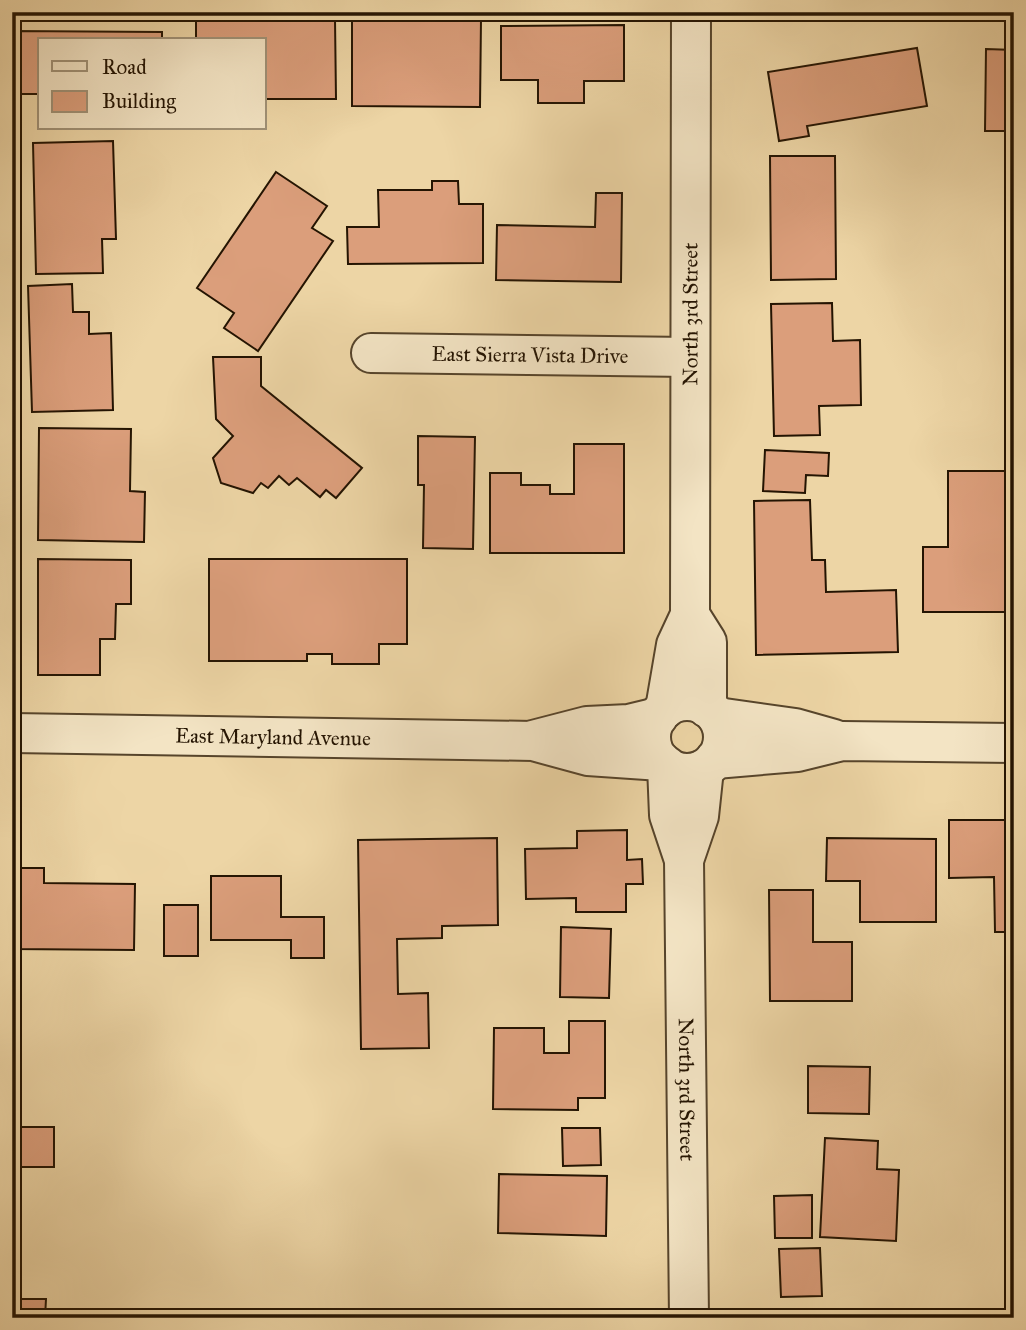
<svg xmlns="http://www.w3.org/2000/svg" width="1026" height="1330" viewBox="0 0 1026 1330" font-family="'IM FELL Great Primer',serif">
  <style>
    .building { fill: #db9e7b; stroke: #241402; stroke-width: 2 }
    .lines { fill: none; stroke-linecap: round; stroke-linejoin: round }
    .minor-casing { stroke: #56442b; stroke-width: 42 }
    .tertiary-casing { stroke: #56442b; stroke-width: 42 }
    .minor { stroke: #f3e4c4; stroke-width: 38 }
    .tertiary { stroke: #f3e4c4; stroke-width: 38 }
    .labels { text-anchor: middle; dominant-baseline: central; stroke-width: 6; stroke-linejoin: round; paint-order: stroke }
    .street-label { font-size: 21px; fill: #241402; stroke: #f3e4c4 }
  </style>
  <rect width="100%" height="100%" fill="#edd5a5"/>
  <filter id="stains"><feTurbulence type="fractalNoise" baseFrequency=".00286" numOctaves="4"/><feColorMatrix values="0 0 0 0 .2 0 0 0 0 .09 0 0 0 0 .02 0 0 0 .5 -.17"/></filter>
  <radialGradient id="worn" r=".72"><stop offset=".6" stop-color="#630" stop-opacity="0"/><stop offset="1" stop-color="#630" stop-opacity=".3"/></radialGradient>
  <!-- building -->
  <g class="building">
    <polygon points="335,19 336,99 264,99 264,40 196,40 196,21"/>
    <polygon points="352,19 481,19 480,107 352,106"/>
    <polygon points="624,25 624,81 584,81 584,103 538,103 538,80 501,80 501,26"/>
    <polygon points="12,31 162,32 162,40 40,40 40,94 12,94"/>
    <polygon points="917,48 927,106 807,126 809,136 779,141 768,72"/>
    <polygon points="986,49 1014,50 1014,131 985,131"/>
    <polygon points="113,141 116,239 102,239 103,273 36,274 33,143"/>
    <polygon points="770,156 835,156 836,279 771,280"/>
    <polygon points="276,172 327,206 312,228 333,241 258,351 224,328 234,313 197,288"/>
    <polygon points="432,181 458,181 459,204 483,204 483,263 348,264 347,227 379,227 378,190 432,190"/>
    <polygon points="596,193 622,193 621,282 496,280 497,225 595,227"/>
    <polygon points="72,284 73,312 89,312 89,334 111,333 113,410 32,412 28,286"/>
    <polygon points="832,303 833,341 860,340 861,405 819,406 820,435 774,436 771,304"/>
    <polygon points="213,357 261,357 261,386 362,468 336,498 326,490 320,497 297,478 289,485 279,476 268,488 261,483 253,493 221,483 213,458 233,436 216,419"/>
    <polygon points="39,428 131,429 130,491 145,492 144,542 38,540"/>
    <polygon points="418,436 475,437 473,549 423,548 424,485 418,485"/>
    <polygon points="574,444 624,444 624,553 490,553 490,473 521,473 521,485 550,485 550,494 574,494"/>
    <polygon points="765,450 829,453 828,476 806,475 805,493 763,491"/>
    <polygon points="948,471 1005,471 1005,553 1014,553 1014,612 923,612 923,547 948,547"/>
    <polygon points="810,500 812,560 825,560 826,592 896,590 898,652 756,655 754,501"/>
    <polygon points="38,559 131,560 131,604 116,604 115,639 100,639 100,675 38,675"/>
    <polygon points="209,559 407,559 407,644 379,644 379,664 332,664 332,654 307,654 307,661 209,661"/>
    <polygon points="949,820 1014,820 1014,932 995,932 994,877 949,878"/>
    <polygon points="627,830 627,860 642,859 643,884 626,884 626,912 576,912 576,898 526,899 525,849 577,848 577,831"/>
    <polygon points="497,838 498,925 442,926 442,938 397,939 398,994 428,993 429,1048 361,1049 358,840"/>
    <polygon points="827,838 936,839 936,922 860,922 860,881 826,881"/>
    <polygon points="12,868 44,868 44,883 135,884 134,950 12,949"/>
    <polygon points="211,876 281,876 281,917 324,917 324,958 291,958 291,940 211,940"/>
    <polygon points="769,890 813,890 813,942 852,942 852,1001 770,1001"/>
    <rect x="164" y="905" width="34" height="51"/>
    <polygon points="561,927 611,929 609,998 560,997"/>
    <rect x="1009" y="973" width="5" height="45"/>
    <polygon points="569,1021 605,1021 605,1098 578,1098 578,1110 493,1109 494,1028 544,1028 544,1053 569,1053"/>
    <polygon points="808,1066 870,1067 869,1114 808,1113"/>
    <rect x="1006" y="1111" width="8" height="47"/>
    <rect x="12" y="1127" width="42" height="40"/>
    <polygon points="562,1128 600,1128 601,1165 563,1166"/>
    <polygon points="825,1138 878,1141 877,1169 899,1170 896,1241 820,1237"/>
    <polygon points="499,1174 607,1176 606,1236 498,1233"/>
    <polygon points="812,1195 812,1238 775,1238 774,1196"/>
    <polygon points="820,1248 822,1296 781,1297 779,1249"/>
    <polygon points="12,1299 46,1299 45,1318 12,1318"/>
    <rect x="359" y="1311" width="85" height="7"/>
    <polygon points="86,1313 149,1314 149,1318 86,1318"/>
    <rect x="594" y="1314" width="33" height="4"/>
    <rect x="230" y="1316" width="57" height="2"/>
  </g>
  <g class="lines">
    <defs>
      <g id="minor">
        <path id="s1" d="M371,353l318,4"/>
        <polyline points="690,615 707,642 707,708"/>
        <path id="s2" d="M665,709l11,-64 14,-30 1,-603"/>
        <path id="s3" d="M667,766l2,49 15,45 5,458"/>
        <polyline points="684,860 699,816 704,769"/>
      </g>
      <g id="tertiary">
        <circle cx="687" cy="737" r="36"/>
        <polyline points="717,717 795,728 834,739"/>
        <path id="s4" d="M12,733l521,8 55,15 73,5"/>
        <polyline points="533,740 587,726 629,724 658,717"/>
        <polyline points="715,759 797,752 842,741 1014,743"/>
      </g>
    </defs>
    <!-- minor casing -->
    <use href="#minor" class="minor-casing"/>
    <!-- tertiary casing -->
    <use href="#tertiary" class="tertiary-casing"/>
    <!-- minor -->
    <use href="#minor" class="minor"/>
    <!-- tertiary -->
    <use href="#tertiary" class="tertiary"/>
  </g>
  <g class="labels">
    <!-- street labels -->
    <g class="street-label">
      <text stroke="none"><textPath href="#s2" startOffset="399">North 3rd Street</textPath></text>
      <text stroke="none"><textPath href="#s1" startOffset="159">East Sierra Vista Drive</textPath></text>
      <text stroke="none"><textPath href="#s4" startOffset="261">East Maryland Avenue</textPath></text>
      <text stroke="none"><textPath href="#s3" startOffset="326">North 3rd Street</textPath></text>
    </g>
  </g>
  <!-- margin -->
  <rect width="1026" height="1330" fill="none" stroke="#edd5a5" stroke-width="42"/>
  <rect x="14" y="14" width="998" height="1302" fill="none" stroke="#241402" stroke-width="3.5"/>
  <rect x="21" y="21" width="984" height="1288" fill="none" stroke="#241402" stroke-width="2"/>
  <!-- legend -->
  <rect x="38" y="38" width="228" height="91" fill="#f3e4c4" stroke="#a09176" stroke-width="2"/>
  <rect x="52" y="61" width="35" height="10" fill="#f3e4c4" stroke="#a09176" stroke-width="2"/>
  <text x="102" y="74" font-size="21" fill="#241402">Road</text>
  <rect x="52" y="91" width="35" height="21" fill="#db9e7b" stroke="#a09176" stroke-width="2"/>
  <text x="102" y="108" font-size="21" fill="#241402">Building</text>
  <rect width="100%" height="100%" filter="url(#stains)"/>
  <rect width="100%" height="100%" fill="url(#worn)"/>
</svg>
